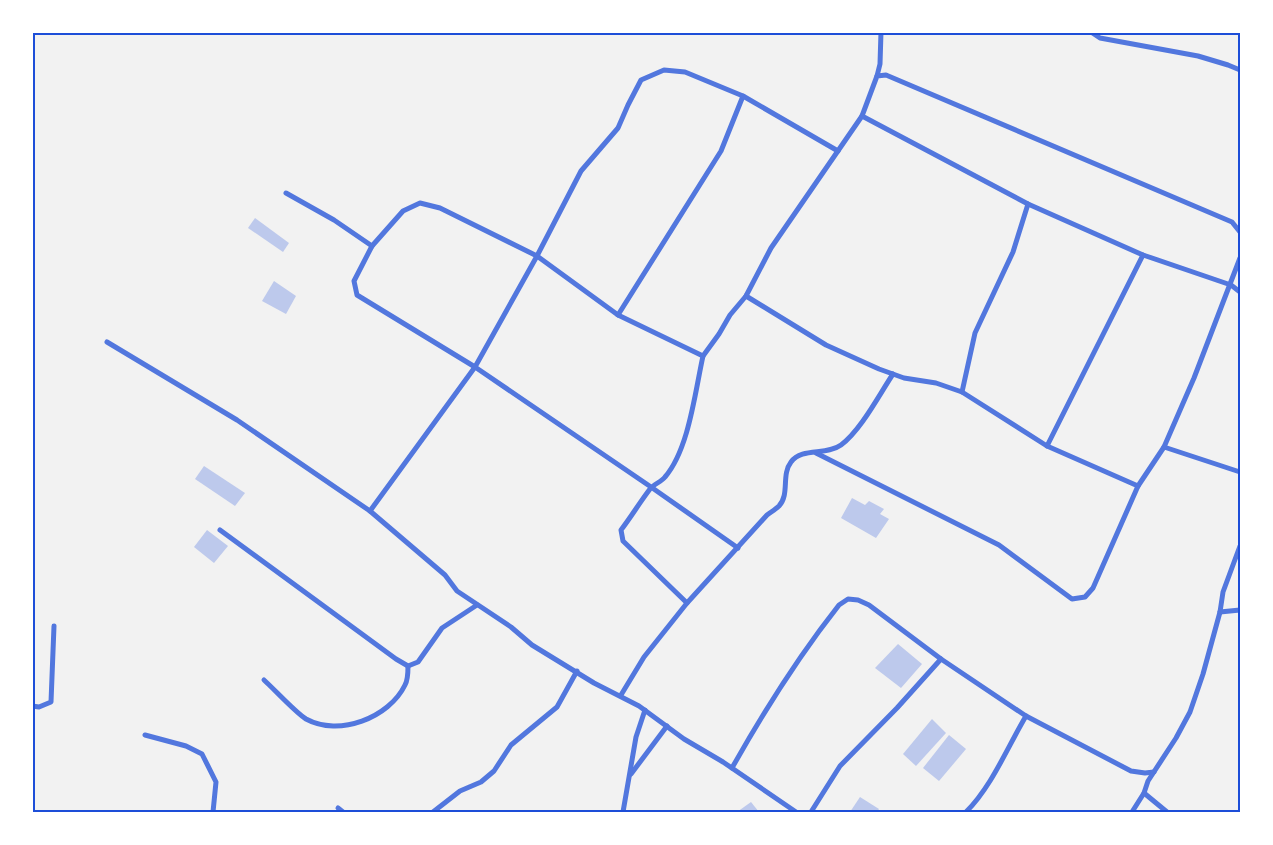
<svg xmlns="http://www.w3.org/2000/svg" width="1273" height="845" viewBox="0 0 1273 845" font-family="'Sofia Sans Condensed',sans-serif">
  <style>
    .building { fill: #bdc9ec }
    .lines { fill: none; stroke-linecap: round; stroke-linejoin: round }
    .minor { stroke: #5277de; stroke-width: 5 }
    .neatline { fill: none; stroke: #1d4ed8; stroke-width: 2 }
  </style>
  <rect width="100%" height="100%" fill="#f2f2f2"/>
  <!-- building -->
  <g class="building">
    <polygon points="255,218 289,243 283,252 248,228"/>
    <polygon points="274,281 296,296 286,314 262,301"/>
    <polygon points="204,466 245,493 235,506 195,479"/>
    <polygon points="852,498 865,505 869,501 884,509 880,514 889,519 876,538 841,518"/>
    <polygon points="207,530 228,546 214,563 194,547"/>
    <polygon points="898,644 922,664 901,688 875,668"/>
    <polygon points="932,719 946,733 916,766 903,754"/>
    <polygon points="949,735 966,749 939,781 923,768"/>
    <polygon points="860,797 879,809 877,812 850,812"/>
    <polygon points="751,802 759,812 737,812"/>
  </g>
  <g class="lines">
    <!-- minor -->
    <g class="minor">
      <polyline points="1091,32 1100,38 1198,56 1228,65 1240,70"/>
      <polyline points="877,76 880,64 881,32"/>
      <polyline points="286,193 334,220 372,246"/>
      <polyline points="1240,232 1232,222 886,75 877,76 862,116 1028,204 1143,255 1231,285 1240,292"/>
      <polyline points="746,296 826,345 879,369 904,378 936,383 962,392 1047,446 1138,486 1164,447 1240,472"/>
      <polyline points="618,315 721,151 743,96"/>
      <polyline points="107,342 237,420 370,511 445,575 457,591 511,627 532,645 594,683 639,706 684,739 723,762 796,812"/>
      <polyline points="703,356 719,334 730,315 746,296 771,248 862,116"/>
      <polyline points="962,392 975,333 1013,252 1028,204"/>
      <polyline points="1047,446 1143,255"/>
      <polyline points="1164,447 1194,378 1240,258"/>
      <polyline points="816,453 999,545 1072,599 1085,597 1093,588 1138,486"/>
      <polyline points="370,511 475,367 537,256 581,171 618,128 628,105 641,80 664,70 685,72 743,96 838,151"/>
      <polyline points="220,530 396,659 408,666 418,662 442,628 477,605"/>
      <path d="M687,603l-64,-62 -2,-11c10,-13 19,-28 29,-41 4,-5 11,-7 15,-12 24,-28 30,-85 38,-121l-85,-41 -81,-59 -97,-48 -20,-5 -17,8 -31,35 -18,35 3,14 118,72 176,120 87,61"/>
      <polyline points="1220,612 1240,610"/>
      <path d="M264,680c10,9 32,33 42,39 33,18 83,-1 99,-34 3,-5 3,-13 3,-19"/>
      <path d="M621,695l23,-38 43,-54 80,-88c4,-3 9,-6 12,-9 11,-12 2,-31 12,-44 11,-15 35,-6 50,-17 20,-15 38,-50 52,-71"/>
      <polyline points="32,706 39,707 51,702 54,626"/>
      <polyline points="145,735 186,746 202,754 216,782 213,812"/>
      <path d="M732,768c32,-57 66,-111 107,-163l9,-6 10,1 11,5 72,54 85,57 105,55 14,2 9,-1"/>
      <polyline points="631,774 667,726"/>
      <polyline points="1144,793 1167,812"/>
      <polyline points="338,808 343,812"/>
      <polyline points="433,812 460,791 481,782 494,771 511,745 557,707 577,671"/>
      <polyline points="623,812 636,737 645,710"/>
      <polyline points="811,812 840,766 897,708 941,659"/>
      <path d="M966,812c26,-26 41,-64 60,-96"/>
      <polyline points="1132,812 1144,793 1148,781 1176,738 1190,712 1203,674 1220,612 1223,592 1240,546"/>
    </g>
  </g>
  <!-- border -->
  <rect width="1273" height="845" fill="none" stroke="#ffffff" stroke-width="68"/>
  <rect x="34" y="34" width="1205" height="777" class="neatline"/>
</svg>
